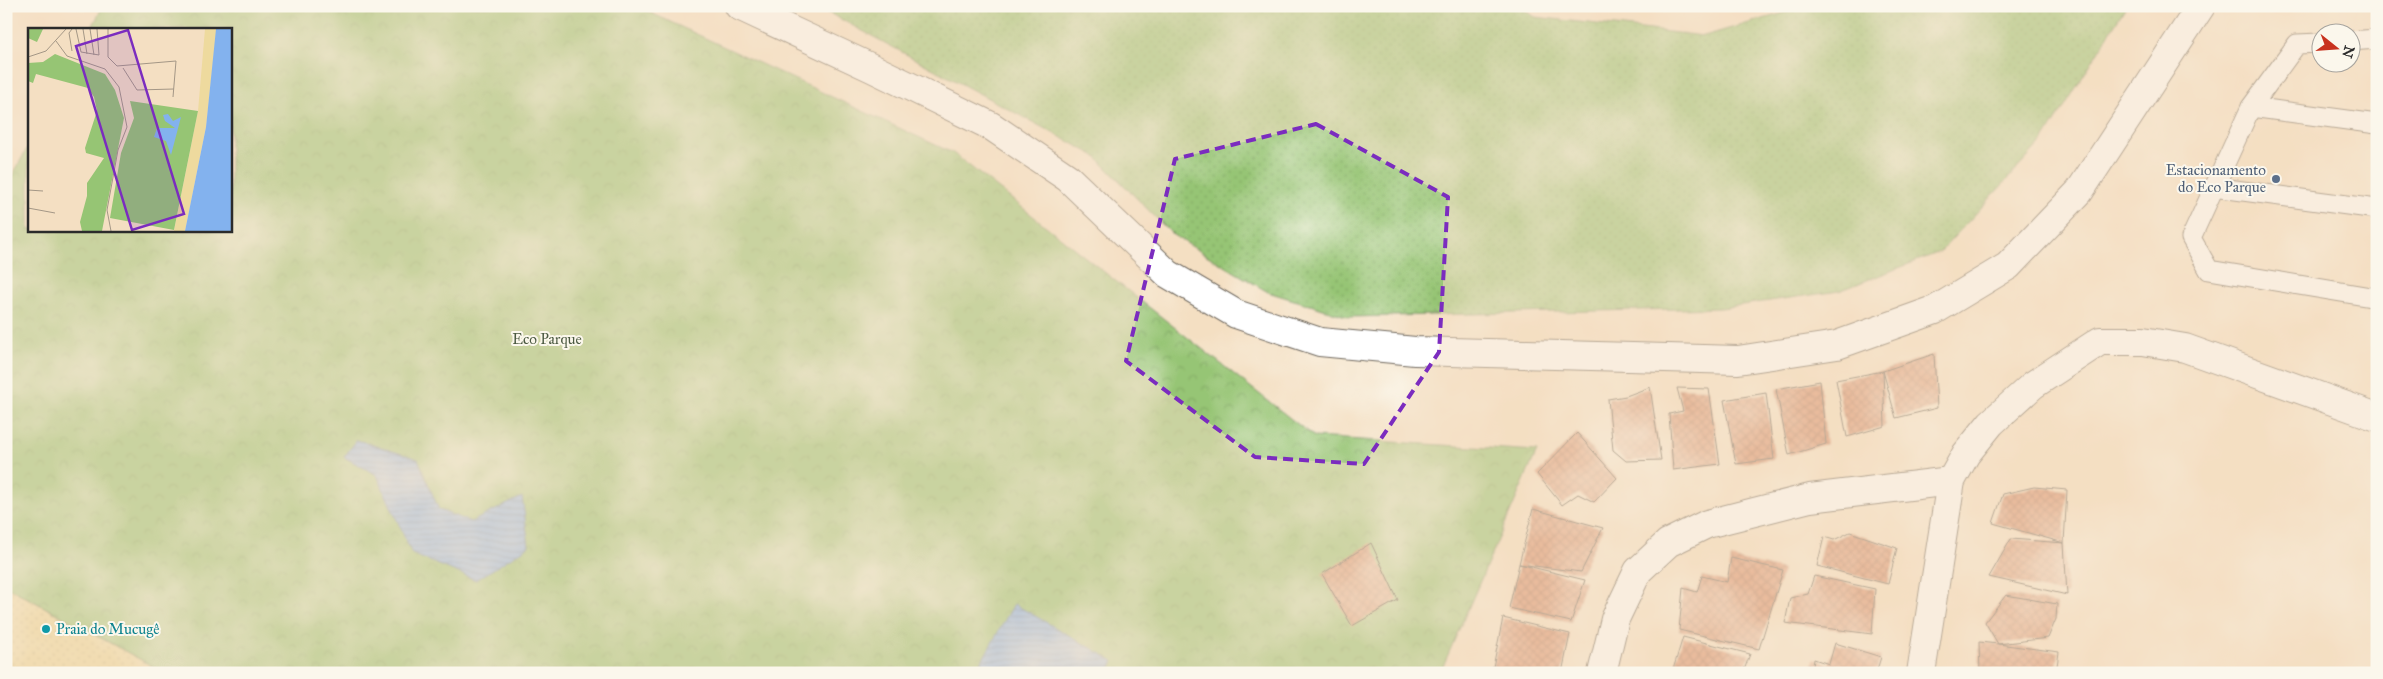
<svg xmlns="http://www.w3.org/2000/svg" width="2383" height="679" viewBox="0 0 2383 679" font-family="'IM FELL Great Primer',serif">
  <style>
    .grass { fill: url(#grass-dots); stroke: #607850 }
    .sand { fill: url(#sand-dots); stroke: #8c8264 }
    .park { fill: url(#park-crowns); stroke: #607850 }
    .water { fill: url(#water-rules); stroke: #576e8c }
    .building { fill: url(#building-cross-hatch) }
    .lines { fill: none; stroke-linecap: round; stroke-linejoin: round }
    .service-casing { stroke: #716a60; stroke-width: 21 }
    .minor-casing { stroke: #716a60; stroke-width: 30 }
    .service { stroke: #fff; stroke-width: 19 }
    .minor { stroke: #fff; stroke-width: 28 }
    .marked { fill: none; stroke: #7b2cbf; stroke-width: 4; stroke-dasharray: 10 6; stroke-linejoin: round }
    .service-dot { fill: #5c6f8a; stroke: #fbf7ec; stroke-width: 2 }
    .culture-dot { fill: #0f9aa8; stroke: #fbf7ec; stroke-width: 2 }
    .labels { text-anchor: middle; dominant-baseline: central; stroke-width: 4; stroke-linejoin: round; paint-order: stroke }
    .service-label { font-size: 15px; fill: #4e5e75; stroke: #fbf7ec; text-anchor: end }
    .park-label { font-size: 15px; fill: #4b5941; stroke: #fbf7ec }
    .culture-label { font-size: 15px; fill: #0d838f; stroke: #fbf7ec; text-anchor: start }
    .inset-road { fill: none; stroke: #a49786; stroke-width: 1 }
    .view { fill: #7b2cbf; fill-opacity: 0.15; stroke: #7b2cbf; stroke-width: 2.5 }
    .inset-edge { fill: none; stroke: #2b2b2b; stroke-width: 2.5 }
  </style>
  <defs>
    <pattern id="grass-dots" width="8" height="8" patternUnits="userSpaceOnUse" patternTransform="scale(1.25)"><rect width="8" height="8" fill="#96c574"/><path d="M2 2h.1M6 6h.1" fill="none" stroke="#81a965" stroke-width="1.8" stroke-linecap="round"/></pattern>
    <pattern id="sand-dots" width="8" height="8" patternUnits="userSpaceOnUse" patternTransform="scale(1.25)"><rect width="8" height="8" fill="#eeda9e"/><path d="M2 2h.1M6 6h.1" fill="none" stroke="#cb8" stroke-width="1.8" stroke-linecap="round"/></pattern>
    <pattern id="park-crowns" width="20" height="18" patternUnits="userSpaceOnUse" patternTransform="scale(1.25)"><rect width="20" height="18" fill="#96c574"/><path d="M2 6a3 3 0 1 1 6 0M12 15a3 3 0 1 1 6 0" fill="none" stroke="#81a965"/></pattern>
    <pattern id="water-rules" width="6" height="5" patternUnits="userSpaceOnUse" patternTransform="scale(1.25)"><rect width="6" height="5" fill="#83b2ee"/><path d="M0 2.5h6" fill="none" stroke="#6b91c1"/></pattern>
    <pattern id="building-cross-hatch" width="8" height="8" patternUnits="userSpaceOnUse" patternTransform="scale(1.25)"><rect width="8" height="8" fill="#dc926f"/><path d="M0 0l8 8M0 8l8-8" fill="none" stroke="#b3775b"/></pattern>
  </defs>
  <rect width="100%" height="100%" fill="#fbf7ec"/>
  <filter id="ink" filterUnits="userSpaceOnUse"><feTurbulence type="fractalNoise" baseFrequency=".02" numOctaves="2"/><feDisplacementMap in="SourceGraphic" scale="10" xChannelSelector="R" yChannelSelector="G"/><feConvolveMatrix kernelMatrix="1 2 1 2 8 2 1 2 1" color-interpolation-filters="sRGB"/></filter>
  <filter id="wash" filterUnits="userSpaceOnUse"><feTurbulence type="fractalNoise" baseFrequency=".0096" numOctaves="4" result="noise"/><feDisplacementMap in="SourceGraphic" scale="20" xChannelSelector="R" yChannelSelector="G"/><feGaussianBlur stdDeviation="1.12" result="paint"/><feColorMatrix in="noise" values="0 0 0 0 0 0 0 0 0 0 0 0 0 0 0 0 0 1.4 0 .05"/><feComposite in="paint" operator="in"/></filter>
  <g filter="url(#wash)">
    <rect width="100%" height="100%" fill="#f4dfc2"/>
    <!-- grass -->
    <polygon class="grass" points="816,6 1519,6 1535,17 1704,36 1808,6 2126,6 2044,140 1940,252 1839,291 1721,308 1349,317 1268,292 1173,235 1094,155"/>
    <!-- sand -->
    <polygon class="sand" points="6,586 165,673 6,673"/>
    <!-- park -->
    <polygon class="park" points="103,6 636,6 953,153 1314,437 1537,451 1440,673 165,673 6,586 6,187 29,145 29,230 230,230 230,29 91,29"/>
    <!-- water -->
    <g class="water">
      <polygon points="357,440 418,459 439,510 471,522 522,497 529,546 476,580 412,554 377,475 344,457"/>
      <polygon points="1014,604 1114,661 1108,673 975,673"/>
    </g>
    <g id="blocks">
      <!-- building -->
      <g class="building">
        <polygon points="1934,354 1937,408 1896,418 1883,371"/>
        <polygon points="1883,371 1885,426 1847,437 1836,380"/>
        <polygon points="1820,381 1826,444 1789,455 1776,389"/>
        <polygon points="1650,387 1661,460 1626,461 1613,450 1608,399 1626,396"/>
        <polygon points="1677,388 1709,389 1720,464 1673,470 1669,414 1683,411"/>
        <polygon points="1766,393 1774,459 1736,464 1724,400"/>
        <polygon points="1577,433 1617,478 1594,502 1578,494 1562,505 1537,474"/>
        <polygon points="2034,487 2067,490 2064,543 1993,523 2003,494"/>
        <polygon points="1533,509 1603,528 1581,572 1519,564"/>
        <polygon points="1850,532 1897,548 1888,584 1817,566 1824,537 1834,540"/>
        <polygon points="2011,539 2064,543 2067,595 1989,577"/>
        <polygon points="1371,543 1398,600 1352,626 1322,574"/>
        <polygon points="1731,558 1783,570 1759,649 1679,630 1683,588 1697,592 1702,576 1727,582"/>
        <polygon points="1519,564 1585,580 1571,622 1509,608"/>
        <polygon points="1814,576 1875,589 1872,634 1785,623 1790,598 1808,594"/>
        <polygon points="2006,595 2057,604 2056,619 2048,638 1998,644 2059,652 2056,673 1980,673 1979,642 1998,644 1985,622"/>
        <polygon points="1503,618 1570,634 1562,673 1522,673 1493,667"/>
        <polygon points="1683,637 1750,654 1743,673 1672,673"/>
        <polygon points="1835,643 1881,657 1876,673 1812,673 1814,659 1829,664"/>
      </g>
    </g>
  </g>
  <g filter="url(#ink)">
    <use href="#blocks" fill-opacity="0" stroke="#716a60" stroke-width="1"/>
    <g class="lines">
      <defs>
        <g id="service">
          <polyline points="2350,41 2377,39"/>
          <polyline points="2320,43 2297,44 2251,107 2191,238 2209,270 2377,298"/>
          <polyline points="2251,107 2377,124"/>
          <polyline points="2213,187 2377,209"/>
        </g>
        <g id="minor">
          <polyline points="739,6 872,68 991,126 1068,178 1168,274 1236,314 1320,342 1415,351 1738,360 1837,345 1935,310 2008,266 2079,192 2201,6"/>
          <polyline points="1602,673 1615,619 1638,571 1668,543 1707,524 1810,498 1951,481"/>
          <polyline points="1921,673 1951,481 1966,454 1991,423 2033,385 2100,341 2143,341 2185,348 2377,417"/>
        </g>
      </defs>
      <!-- service casing -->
      <use href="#service" class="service-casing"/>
      <!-- minor casing -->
      <use href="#minor" class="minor-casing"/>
      <!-- service -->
      <use href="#service" class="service"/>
      <!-- minor -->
      <use href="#minor" class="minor"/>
    </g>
  </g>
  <!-- marked area -->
  <path d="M0 0H2383V679H0ZM1316,124l132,73 -9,155 -75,112 -109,-7 -129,-96 49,-202z" fill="#f4dfc2" fill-opacity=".55" fill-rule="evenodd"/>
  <path class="marked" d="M1316,124l132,73 -9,155 -75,112 -109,-7 -129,-96 49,-202z"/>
  <!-- markers -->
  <circle class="service-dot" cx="2276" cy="179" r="5"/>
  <circle class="culture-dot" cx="46" cy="629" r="5"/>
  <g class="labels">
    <!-- service labels -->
    <g class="service-label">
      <text x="2266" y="170">Estacionamento<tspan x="2266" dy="17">do Eco Parque</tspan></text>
    </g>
    <!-- park labels -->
    <g class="park-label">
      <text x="547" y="339">Eco Parque</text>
    </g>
    <!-- culture labels -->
    <g class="culture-label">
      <text x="56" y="629">Praia do Mucugê</text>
    </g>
  </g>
  <!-- overview -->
  <g transform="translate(28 28)">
    <rect width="204" height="204" fill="#f4dfc2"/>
    <path d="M27,26l50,20 10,16 9,28 -22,113h-20l-2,-9 7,-26v-13l17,-25 -18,-5 -1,-5 12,-37 -3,-14 -6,-9 -52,-14 -3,9 -5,-2v-18l15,-1z" fill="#96c574"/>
    <path d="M177,1h11v6l-10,92 -21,104h-11l24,-120z" fill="#eeda9e"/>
    <path d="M102,73l68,10 -24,119 -64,-12 11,-65 13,-35z" fill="#96c574"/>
    <path d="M0,1h15l-6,13 -9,-4z" fill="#96c574"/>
    <path d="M188,1h16v202h-47l21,-104zM140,86l5,7 8,-4 -10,38 -5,-14 -12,-4 3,-9h18l-10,-7 -2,-6z" fill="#83b2ee"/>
    <path class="inset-road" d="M48,1l5,23 18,3 -2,-26M55,1l4,25M62,1l4,26M80,1v28l9,9 59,-5 -3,36M28,13l11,15 38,13 14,18 8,40 -9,23 -11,60 4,21M44,23l-3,-18 3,-4M0,29l18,-6 20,-22M95,40l14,22 37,-1M0,162l15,1M0,180l27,5"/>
    <path class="view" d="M100,2l56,184 -52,16 -56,-184z"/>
    <rect width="204" height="204" class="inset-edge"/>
  </g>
  <!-- margin -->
  <rect width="2383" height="679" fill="none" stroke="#fbf7ec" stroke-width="25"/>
  <!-- north arrow -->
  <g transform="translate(2336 48) rotate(107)"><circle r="24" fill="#fbf7ec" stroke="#a8a59f"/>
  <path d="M0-4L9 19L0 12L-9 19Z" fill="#c8321e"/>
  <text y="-8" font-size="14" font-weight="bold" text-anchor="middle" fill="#2b2b2b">N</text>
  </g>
</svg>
